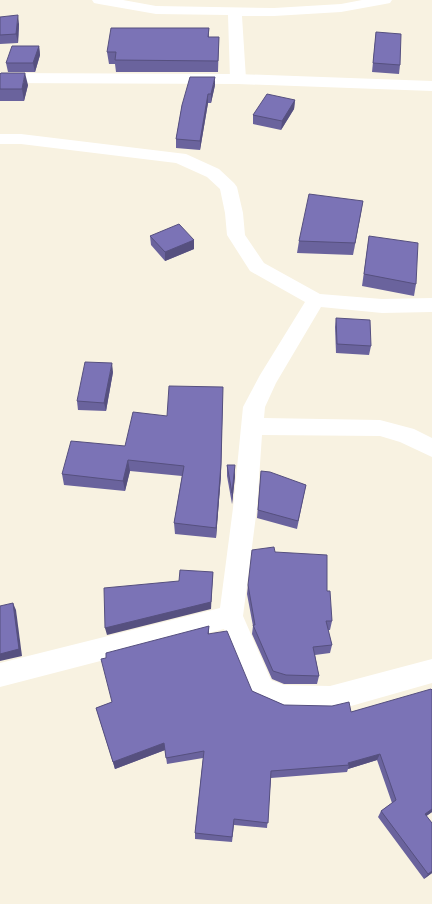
<svg xmlns="http://www.w3.org/2000/svg" width="432" height="904" viewBox="0 0 432 904" font-family="Lato,sans-serif">
  <style>
    .lines { fill: none; stroke-linecap: round; stroke-linejoin: round }
    .minor { fill: #fff; fill-rule: evenodd }
    .major { fill: #fff; fill-rule: evenodd }
    .wall { fill: #6a639d }
    .shaded-wall { fill: #56507f }
    .building { fill: #7b73b6; stroke: #56507f }
  </style>
  <rect width="100%" height="100%" fill="#f8f2e1"/>
  <g class="lines">
    <!-- minor -->
    <g class="minor">
      <polygon points="92,0 123,0 156,6 274,8 341,4 362,0 392,0 390,3 385,4 341,12 274,16 242,16 246,79 243,82 238,84 233,82 230,79 228,15 156,14 99,4 94,3"/>
      <polygon points="0,134 21,134 186,154 219,169 234,183 237,187 243,213 245,235 264,263 320,294 382,299 432,298 432,312 382,313 321,307 276,383 265,407 264,418 380,420 414,429 432,438 432,457 400,442 380,436 262,435 257,508 243,616 271,680 284,685 330,686 432,659 432,683 330,712 283,711 253,698 224,629 0,687 0,663 220,608 233,508 243,407 260,375 305,302 250,271 227,235 225,213 220,189 207,177 176,163 21,144 0,144"/>
    </g>
    <!-- major -->
    <polygon class="major" points="0,73 238,74 432,81 432,91 238,84 0,83"/>
  </g>
  <!-- wall -->
  <g class="wall">
    <polygon points="0,17 19,24 18,43 0,44"/>
    <polygon points="209,28 209,37 219,37 218,72 116,72 115,64 109,64 107,52"/>
    <polygon points="376,32 400,65 399,74 372,72"/>
    <polygon points="39,46 40,55 35,72 8,72 6,63"/>
    <polygon points="0,74 28,85 24,101 0,101"/>
    <polygon points="215,85 211,103 208,103 200,150 176,148 176,139 182,105"/>
    <polygon points="295,100 294,109 281,130 253,124 253,115"/>
    <polygon points="363,201 353,255 297,253 299,241"/>
    <polygon points="150,236 194,240 194,249 165,261 151,245"/>
    <polygon points="369,236 416,284 414,296 362,286"/>
    <polygon points="336,318 371,346 369,355 336,353 335,327"/>
    <polygon points="113,372 106,411 78,410 77,401"/>
    <polygon points="167,416 221,475 216,538 175,534 174,523 182,476 130,471 125,491 64,485 62,474 125,446"/>
    <polygon points="227,465 235,476 232,504 227,476"/>
    <polygon points="261,471 306,485 297,529 257,518"/>
    <polygon points="275,552 327,591 332,621 330,630 328,630 332,645 330,653 315,655 319,676 317,684 284,684 272,679 252,634 253,626 247,594 248,585"/>
    <polygon points="209,626 209,634 252,691 284,705 351,712 432,690 432,812 426,816 432,823 432,873 424,879 378,817 381,811 392,803 377,760 348,769 347,772 271,778 267,828 234,825 232,842 195,839 195,833 203,758 167,764 165,750 115,769 96,708 112,702"/>
  </g>
  <!-- shaded-wall -->
  <g class="shaded-wall">
    <polygon points="18,15 19,24 18,43 16,34"/>
    <polygon points="39,46 40,55 35,72 33,63"/>
    <polygon points="25,73 28,85 24,101 22,89"/>
    <polygon points="215,77 215,85 211,103 211,94"/>
    <polygon points="208,94 208,103 200,150 200,141"/>
    <polygon points="295,100 294,109 281,130 282,121"/>
    <polygon points="363,201 361,213 353,255 355,243"/>
    <polygon points="194,240 194,249 165,261 165,252"/>
    <polygon points="112,363 113,372 106,411 104,403"/>
    <polygon points="223,387 221,475 216,538 216,528"/>
    <polygon points="128,460 130,471 125,491 123,481"/>
    <polygon points="235,465 235,476 232,504 232,493"/>
    <polygon points="213,572 211,609 107,635 105,628"/>
    <polygon points="13,603 16,610 22,656 0,661 0,654"/>
    <polygon points="164,743 165,750 115,769 113,762"/>
    <polygon points="380,754 377,760 348,769 349,765 348,763"/>
    <polygon points="432,809 432,812 421,820 425,814"/>
    <polygon points="432,871 432,873 424,879 428,874"/>
  </g>
  <!-- building -->
  <g class="building">
    <polygon points="18,15 16,34 0,35 0,17"/>
    <polygon points="111,28 209,28 208,37 219,37 218,61 115,60 116,52 107,52"/>
    <polygon points="376,32 401,34 400,65 373,63"/>
    <polygon points="12,46 39,46 33,63 6,63"/>
    <polygon points="1,73 25,73 22,89 0,89 0,74"/>
    <polygon points="190,77 215,77 211,94 208,94 200,141 176,139 182,105"/>
    <polygon points="267,94 295,100 282,121 253,115"/>
    <polygon points="309,194 363,201 355,243 299,241"/>
    <polygon points="179,224 194,240 165,252 150,236"/>
    <polygon points="369,236 418,243 416,284 364,274"/>
    <polygon points="336,318 370,320 371,346 337,344"/>
    <polygon points="85,362 112,363 104,403 77,401"/>
    <polygon points="169,386 223,387 221,464 216,528 174,523 184,466 128,460 123,481 62,474 71,441 125,446 133,412 167,416"/>
    <polygon points="227,465 235,465 232,493"/>
    <polygon points="261,471 270,472 306,485 298,521 258,510"/>
    <polygon points="274,547 275,552 327,555 327,591 330,591 332,621 326,621 332,645 313,647 319,676 286,675 273,671 253,625 255,625 248,585 252,550"/>
    <polygon points="180,570 213,572 211,602 105,628 104,588 179,581"/>
    <polygon points="13,603 19,649 0,654 0,606"/>
    <polygon points="209,626 208,634 227,631 252,691 284,705 332,706 349,702 351,712 431,689 432,690 432,809 425,814 432,823 432,871 428,874 381,811 396,800 380,754 348,763 349,765 271,771 268,823 234,819 232,837 195,833 204,751 166,758 164,743 113,762 96,708 112,702 101,659 106,658 106,653"/>
  </g>
</svg>
